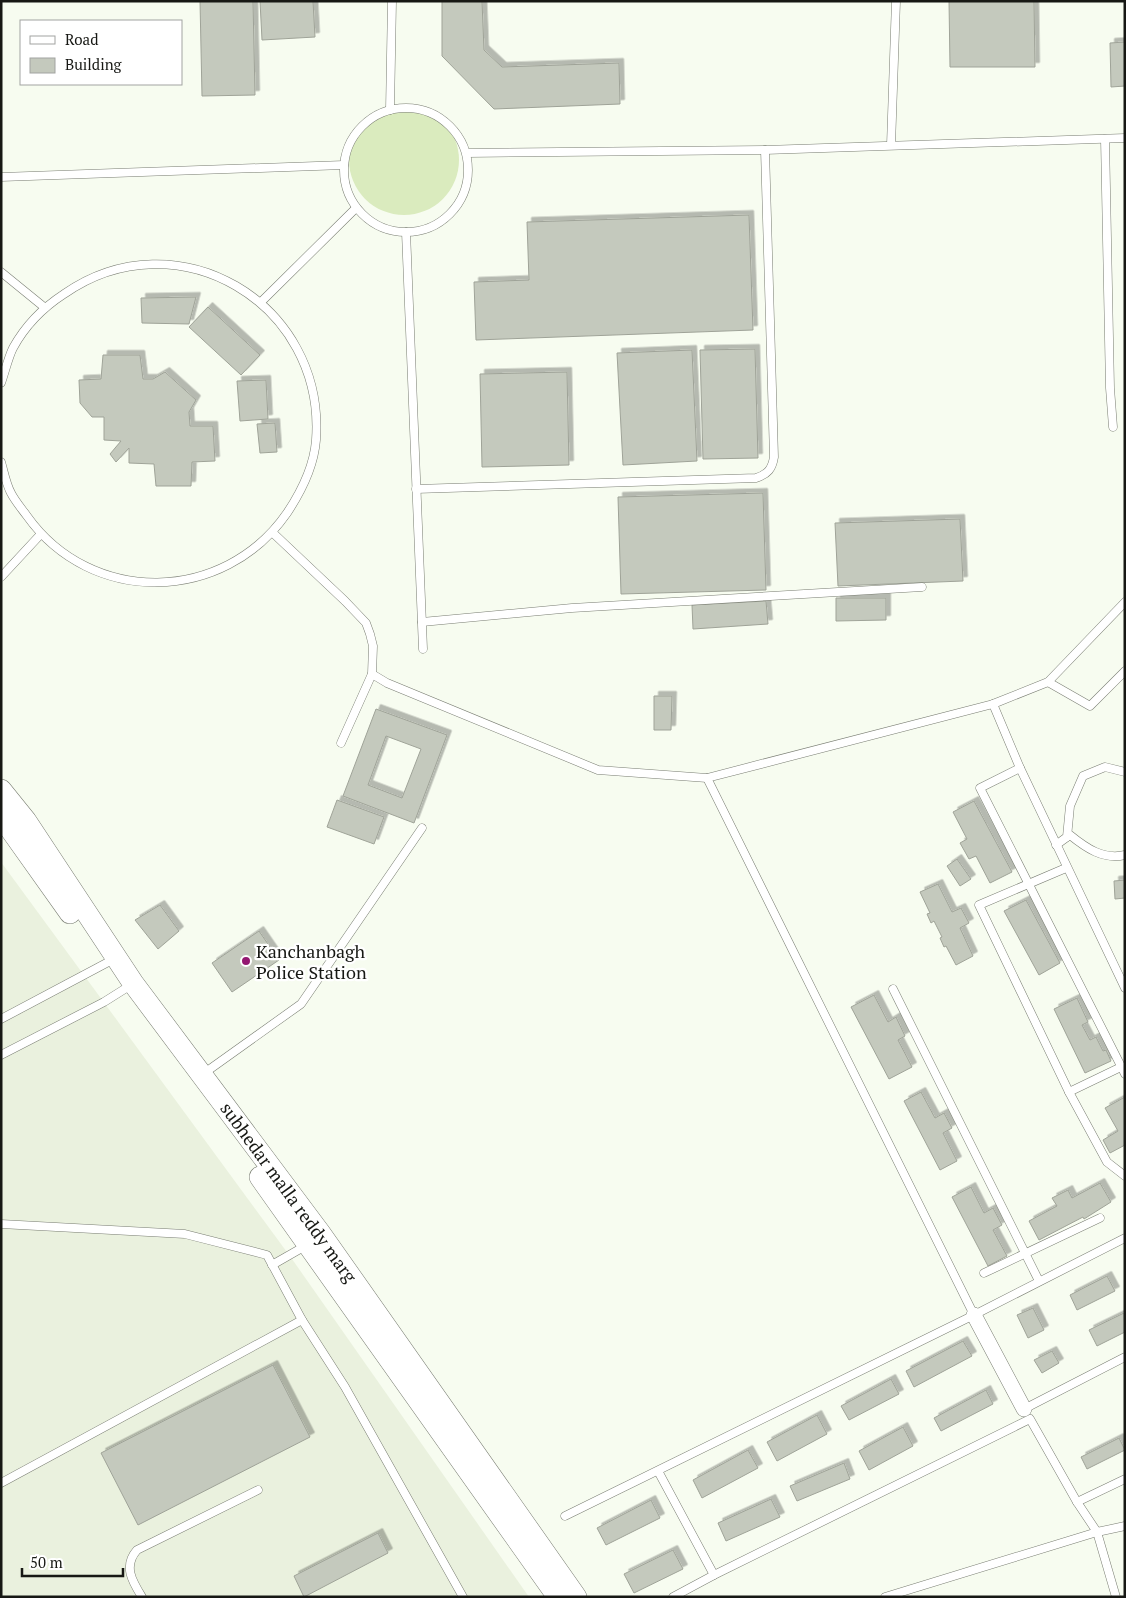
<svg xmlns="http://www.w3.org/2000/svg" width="1126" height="1598" viewBox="0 0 1126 1598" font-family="'PT Serif',serif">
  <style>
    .built { fill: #eaf1de }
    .green { fill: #daebbe }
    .building { fill: #c4c9bd; stroke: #9fa398; fill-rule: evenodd; filter: url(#shadow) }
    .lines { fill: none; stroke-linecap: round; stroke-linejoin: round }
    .lane-casing { stroke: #797d72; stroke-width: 9 }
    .street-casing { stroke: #797d72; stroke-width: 16 }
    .secondary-casing { stroke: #797d72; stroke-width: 22 }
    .lane { stroke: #fff; stroke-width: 8 }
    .street { stroke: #fff; stroke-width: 15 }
    .secondary { stroke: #fff; stroke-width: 21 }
    .poi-dot { fill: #941771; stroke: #fff; stroke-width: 2 }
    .labels { text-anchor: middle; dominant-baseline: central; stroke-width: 4.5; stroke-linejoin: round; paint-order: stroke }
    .poi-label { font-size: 18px; fill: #171814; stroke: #fff; text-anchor: start }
    .street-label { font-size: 18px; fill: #171814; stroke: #fff }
  </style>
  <defs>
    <filter id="shadow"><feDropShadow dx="4.5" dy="-4.5" stdDeviation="0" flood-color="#0004"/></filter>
  </defs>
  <rect width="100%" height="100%" fill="#f7fcf0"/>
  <!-- built -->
  <polygon class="built" points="1,862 292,1259 529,1597 1,1597"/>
  <!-- green -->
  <circle class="green" cx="404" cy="160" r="55"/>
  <!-- building -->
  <g class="building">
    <polygon points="200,1 253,1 255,95 202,96"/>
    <polygon points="260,1 313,1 315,37 262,40"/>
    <polygon points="442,1 482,1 484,50 502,67 619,63 620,104 494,109 442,56"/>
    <polygon points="949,1 1034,1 1035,67 950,67"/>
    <polygon points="1125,42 1125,86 1111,87 1110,43"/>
    <polygon points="749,215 753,330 476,340 474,282 529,280 527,222"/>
    <polygon points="196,297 189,324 142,323 141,298"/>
    <polygon points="208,307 260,355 241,375 189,327"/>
    <polygon points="755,349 758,458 703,459 700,350"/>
    <polygon points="692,350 697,461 623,465 617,353"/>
    <polygon points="103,355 140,355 143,379 153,379 165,372 196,400 189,412 190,426 213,426 215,461 192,462 191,486 156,486 154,464 129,463 129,448 116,462 110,454 121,441 104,440 104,417 92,417 80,403 79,380 101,379"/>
    <polygon points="567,372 569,465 482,467 480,374"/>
    <polygon points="266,380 268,419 240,421 237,381"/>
    <polygon points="275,423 277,452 260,453 257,424"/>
    <polygon points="763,493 766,590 621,594 618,497"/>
    <polygon points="960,519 963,581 838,586 835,523"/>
    <polygon points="836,598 886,598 886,620 836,621"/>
    <polygon points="766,601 768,624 693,629 692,605"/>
    <polygon points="654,696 672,696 671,730 654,730"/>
    <path d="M376,709l71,26 -33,88 -71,-27zM386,736l35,13 -19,49 -34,-13z"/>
    <polygon points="337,800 384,817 374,844 327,827"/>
    <polygon points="974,801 1012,872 990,883 976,856 969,859 960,843 967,839 953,812"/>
    <polygon points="957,859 971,879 960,886 947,866"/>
    <polygon points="1125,880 1125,898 1115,899 1114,881"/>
    <polygon points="938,884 952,912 961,908 969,923 960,928 973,956 956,965 946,946 944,947 940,938 942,937 934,921 931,923 927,914 930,913 920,892"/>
    <polygon points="1026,900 1060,963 1039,975 1004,911"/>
    <polygon points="160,905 179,931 158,949 135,920"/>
    <polygon points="259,931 279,960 232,992 212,963"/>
    <polygon points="874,995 888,1022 896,1017 905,1036 898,1040 912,1067 889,1079 851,1007"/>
    <polygon points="1077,998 1088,1022 1082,1025 1090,1040 1096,1037 1103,1051 1106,1050 1111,1061 1085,1073 1054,1009"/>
    <polygon points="921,1092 935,1118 944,1113 952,1128 943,1133 957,1161 940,1170 904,1101"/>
    <polygon points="1125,1097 1125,1145 1110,1153 1103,1140 1118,1131 1105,1108"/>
    <polygon points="1100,1183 1111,1202 1084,1219 1083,1217 1039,1240 1029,1221 1057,1206 1052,1198 1068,1190 1072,1198"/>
    <polygon points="971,1187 984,1213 993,1208 1002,1225 993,1230 1007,1256 988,1266 952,1197"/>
    <polygon points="1107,1276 1115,1291 1077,1310 1070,1295"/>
    <polygon points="1033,1308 1044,1330 1028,1338 1017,1315"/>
    <polygon points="1124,1313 1125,1332 1097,1346 1089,1330"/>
    <polygon points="963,1341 972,1356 914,1387 906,1371"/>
    <polygon points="1052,1351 1059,1363 1042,1373 1034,1360"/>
    <polygon points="273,1365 310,1437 138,1525 101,1453"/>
    <polygon points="891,1379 899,1394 849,1420 841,1406"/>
    <polygon points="986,1390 993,1404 941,1431 934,1418"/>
    <polygon points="817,1415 827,1434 777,1461 767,1442"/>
    <polygon points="903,1427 913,1446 869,1470 859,1451"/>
    <polygon points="1119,1438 1125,1450 1087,1469 1081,1457"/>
    <polygon points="748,1450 758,1468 702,1498 693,1480"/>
    <polygon points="844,1463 850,1479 797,1501 790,1486"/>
    <polygon points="771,1499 780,1517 726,1541 718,1523"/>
    <polygon points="651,1500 660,1518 606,1545 597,1528"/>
    <polygon points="378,1533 388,1553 304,1597 294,1576"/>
    <polygon points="673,1550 683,1569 634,1593 624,1574"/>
  </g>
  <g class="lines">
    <defs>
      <g id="lane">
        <circle cx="406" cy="170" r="62"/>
        <polyline points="390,110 392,1"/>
        <polyline points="1105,139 1110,388 1113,427"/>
        <polyline points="891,145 896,1"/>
        <polyline points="467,153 765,150 1125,138"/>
        <polyline points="1,177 344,165"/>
        <polyline points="406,232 423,649"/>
        <polyline points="1,272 44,307"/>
        <polyline points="261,302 356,208"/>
        <path d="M1,383c4,-11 7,-25 12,-35 12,-22 31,-41 51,-54 113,-79 262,9 252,146 -2,26 -15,52 -29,73 -63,91 -196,93 -260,3 -5,-7 -12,-15 -16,-23 -5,-9 -7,-21 -10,-31"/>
        <path d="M416,489l340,-11c12,-4 16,-9 18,-21l-9,-307"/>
        <polyline points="273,533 345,601 366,623 370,634 373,646 372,674 341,743"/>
        <polyline points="1,577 40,535"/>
        <polyline points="422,622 572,608 922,587"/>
        <polyline points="372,674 387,683 598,770 707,778"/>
        <polyline points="1048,682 1125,602"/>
        <polyline points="993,704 1020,768 1125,988"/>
        <polyline points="1020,768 980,788 1125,1074"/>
        <path d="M1067,837l3,-2c16,13 33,25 55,20"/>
        <polyline points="1056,845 1067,837 1070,806 1083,776 1105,767 1125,772"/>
        <polyline points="1066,868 979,905 1069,1092 1121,1067"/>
        <polyline points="893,989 1039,1281"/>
        <polyline points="1,1019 114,959"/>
        <polyline points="1,1055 104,1002 131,985"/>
        <polyline points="203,1074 301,1004 422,828"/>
        <polyline points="1069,1092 1107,1162 1125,1176"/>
        <polyline points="1,1224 185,1234 267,1255 302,1320 345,1387 463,1597"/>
        <polyline points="272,1265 307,1245"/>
        <polyline points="984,1273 1100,1218"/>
        <polyline points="974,1315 707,778 993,704 1048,682 1090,706 1125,671"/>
        <polyline points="1025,1410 1024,1409 1125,1357"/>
        <polyline points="658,1471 714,1575 1030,1419 1077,1502 1097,1532 1116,1597"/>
        <polyline points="1,1483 302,1320"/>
        <polyline points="1077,1502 1125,1479"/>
        <polyline points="565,1516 974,1315 1125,1238"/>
        <path d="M142,1597c-10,-16 -19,-31 -5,-47l121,-60"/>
        <polyline points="673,1597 714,1575"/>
        <polyline points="885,1597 1097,1532 1125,1526"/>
      </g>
      <polyline id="street" points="974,1315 1024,1409"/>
      <g id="secondary">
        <polyline points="1,790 26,821 133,983 320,1233 576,1597"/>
        <polyline points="1,816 70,913"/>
        <polyline points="260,1177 558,1597"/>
      </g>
    </defs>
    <!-- lane casing -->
    <use href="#lane" class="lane-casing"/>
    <!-- street casing -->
    <use href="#street" class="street-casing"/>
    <!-- secondary casing -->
    <use href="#secondary" class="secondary-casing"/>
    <!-- lane -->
    <use href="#lane" class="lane"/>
    <!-- street -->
    <use href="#street" class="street"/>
    <!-- secondary -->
    <use href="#secondary" class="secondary"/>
  </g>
  <!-- markers -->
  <circle class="poi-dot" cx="246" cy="961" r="5"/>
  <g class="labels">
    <!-- poi labels -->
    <g class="poi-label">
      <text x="256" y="951">Kanchanbagh<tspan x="256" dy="21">Police Station</tspan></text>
    </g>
    <!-- street labels -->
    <g class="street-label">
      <text transform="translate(289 1192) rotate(54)">subhedar malla reddy marg</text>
    </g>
  </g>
  <!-- border -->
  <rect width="1126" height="1598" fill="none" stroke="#171814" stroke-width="5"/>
  <!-- legend -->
  <rect x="20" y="20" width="162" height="65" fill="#ffffff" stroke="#a2a3a1"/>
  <rect x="30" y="36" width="25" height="8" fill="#ffffff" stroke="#a2a3a1"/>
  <text x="65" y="45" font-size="15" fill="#171814">Road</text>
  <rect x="30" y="58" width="25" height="15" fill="#c4c9bd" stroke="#a2a3a1"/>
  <text x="65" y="70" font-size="15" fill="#171814">Building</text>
  <!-- scale -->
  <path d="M22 1568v8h101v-8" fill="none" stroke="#171814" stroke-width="2.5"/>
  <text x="30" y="1568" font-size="15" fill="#171814" stroke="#ffffff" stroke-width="4" paint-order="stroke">50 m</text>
</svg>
